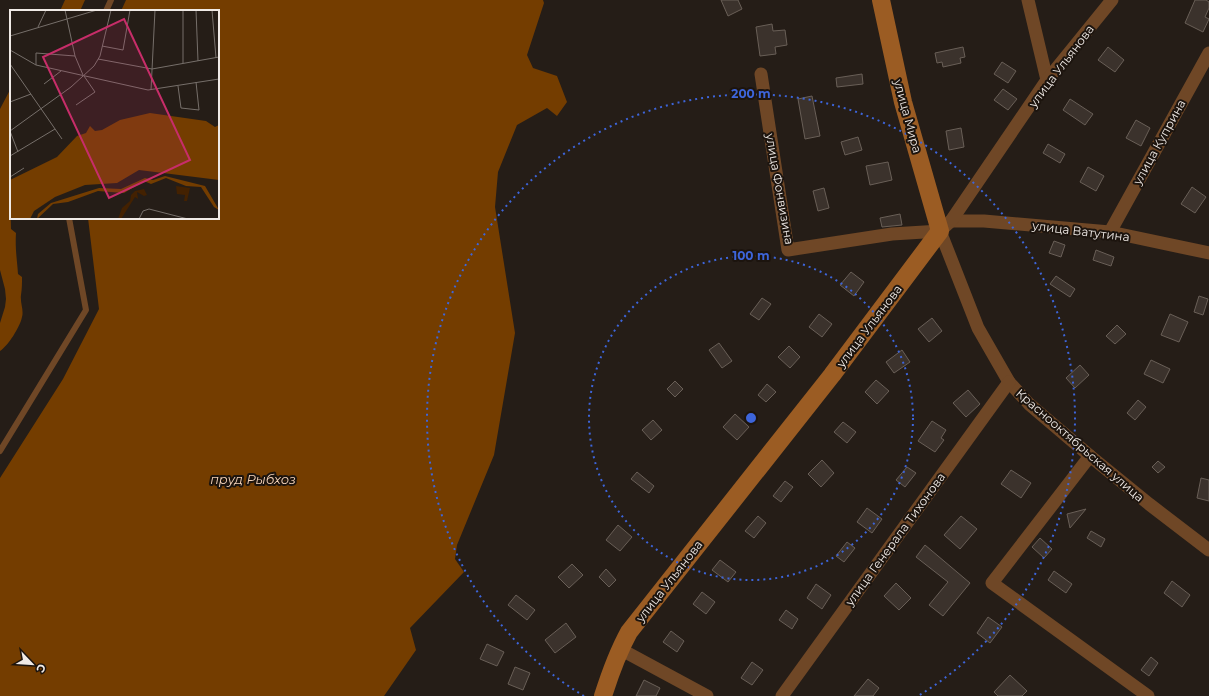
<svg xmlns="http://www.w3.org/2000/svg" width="1209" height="696" viewBox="0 0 1209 696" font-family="Montserrat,sans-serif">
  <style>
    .water { fill: #743d00 }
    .building { fill: #3b322c; stroke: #695f57 }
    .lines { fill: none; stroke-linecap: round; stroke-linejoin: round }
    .lane { stroke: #6f4726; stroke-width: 6 }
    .street { stroke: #6f4726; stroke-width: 13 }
    .secondary { stroke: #9b5c23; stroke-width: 18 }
    .ring { fill: none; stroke: #3d65da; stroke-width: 2; stroke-dasharray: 2 4 }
    .labels { text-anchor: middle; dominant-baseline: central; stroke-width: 4; stroke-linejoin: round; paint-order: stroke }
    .street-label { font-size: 12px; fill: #f0eae6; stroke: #1c140e }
    .water-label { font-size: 13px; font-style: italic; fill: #f6d4ba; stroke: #1c140e }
    .inset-road { fill: none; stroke: #766f6a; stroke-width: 1 }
    .view { fill: #c72d69; fill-opacity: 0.15; stroke: #c72d69; stroke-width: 2 }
    .inset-edge { fill: none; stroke: #f0eae6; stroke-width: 2 }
    .centre { fill: #3d65da; stroke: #1c140e; stroke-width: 2 }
    .ring-label { font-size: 12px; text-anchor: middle; font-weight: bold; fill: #3d65da; stroke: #1c140e; stroke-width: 4; stroke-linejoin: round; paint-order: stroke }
  </style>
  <rect width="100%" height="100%" fill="#251d17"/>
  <!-- water -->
  <g class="water">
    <polygon points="65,0 85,0 80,11 60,11"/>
    <polygon points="126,0 543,0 544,3 527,55 533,68 557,76 567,102 557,116 547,108 517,125 498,172 495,207 515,333 494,455 457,545 455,559 464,572 410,628 416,650 384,696 0,696 0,478 63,379 99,309 88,218 218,218 218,11 121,11"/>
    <path d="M11,88v103c-2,13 0,25 0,38l5,4c-1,16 1,26 2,41l4,3c0,7 0,11 -1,18 -1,8 3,15 1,22 -2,10 -14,29 -22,34v-28l5,-16 1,-8 -1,-10 -5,-19v-161z"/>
  </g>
  <!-- building -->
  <g class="building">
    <polygon points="721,0 738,0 742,9 728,16"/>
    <polygon points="1195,0 1206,0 1209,2 1209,8 1205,17 1209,19 1203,32 1185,23"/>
    <polygon points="772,24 773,31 785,30 787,45 775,47 776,54 760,56 756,27"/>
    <polygon points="963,47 965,57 960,58 961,63 943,67 942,62 937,63 935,53"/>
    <polygon points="1108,47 1124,60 1115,72 1098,60"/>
    <polygon points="1002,62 1016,71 1008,83 994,74"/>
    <polygon points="862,74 863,84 837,87 836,78"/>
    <polygon points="1003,89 1017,99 1008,110 994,100"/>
    <polygon points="812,96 820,136 805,139 798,99"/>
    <polygon points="1070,99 1093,114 1085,125 1063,110"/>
    <polygon points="1136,120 1150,128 1141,146 1126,138"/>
    <polygon points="961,128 964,147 949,150 946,131"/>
    <polygon points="858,137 862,150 845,155 841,142"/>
    <polygon points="1048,144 1065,154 1060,163 1043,153"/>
    <polygon points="888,162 892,180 870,185 866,166"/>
    <polygon points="1088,167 1104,176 1096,191 1080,182"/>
    <polygon points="1192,187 1206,197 1195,213 1181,204"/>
    <polygon points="824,188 829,208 818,211 813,191"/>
    <polygon points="900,214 902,225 882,227 880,218"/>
    <polygon points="1054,241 1065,245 1061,257 1049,253"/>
    <polygon points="1096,250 1114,257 1111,266 1093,260"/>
    <polygon points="851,272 864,282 854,296 840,285"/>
    <polygon points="1056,276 1075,289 1070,297 1050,284"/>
    <polygon points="1199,296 1208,299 1203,315 1194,312"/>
    <polygon points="762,298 771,304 759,320 750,314"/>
    <polygon points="819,314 832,324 822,337 809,327"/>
    <polygon points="1170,314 1188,322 1179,342 1161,335"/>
    <polygon points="932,318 942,331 929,342 918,329"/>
    <polygon points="1117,325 1126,334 1115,344 1106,336"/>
    <polygon points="719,343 732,361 722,368 709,350"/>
    <polygon points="789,346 800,357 790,368 778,357"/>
    <polygon points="902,350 910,362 894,373 886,362"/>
    <polygon points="1151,360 1170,369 1163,383 1144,374"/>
    <polygon points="1080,365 1089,375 1075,388 1066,378"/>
    <polygon points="876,380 889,391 877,404 865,392"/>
    <polygon points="675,381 683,389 675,397 667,389"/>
    <polygon points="767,384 776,392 766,402 758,395"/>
    <polygon points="968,390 980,404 966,417 953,403"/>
    <polygon points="1138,400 1146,407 1135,420 1127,413"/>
    <polygon points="735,414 749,427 737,440 723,427"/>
    <polygon points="653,420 662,430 651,440 642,430"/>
    <polygon points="932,421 946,430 941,438 944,440 935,452 918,441"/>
    <polygon points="843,422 856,432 847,443 834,432"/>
    <polygon points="822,460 834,473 821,487 808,474"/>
    <polygon points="1158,461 1165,467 1158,473 1152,467"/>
    <polygon points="907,467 916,473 905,487 896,480"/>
    <polygon points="1011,470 1031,483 1021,498 1001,484"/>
    <polygon points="637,472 654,486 649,493 631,479"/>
    <polygon points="1201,478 1209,480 1209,501 1197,498"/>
    <polygon points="785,481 793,487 781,502 773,496"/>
    <polygon points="867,508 882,519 872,533 857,522"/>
    <polygon points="1086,509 1070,528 1067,514"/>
    <polygon points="758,516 766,523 754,538 745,531"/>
    <polygon points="961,516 977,529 960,549 944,535"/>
    <polygon points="618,525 632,537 620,551 606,540"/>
    <polygon points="1091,531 1105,539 1101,547 1087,538"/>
    <polygon points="1040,538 1052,549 1044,558 1032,547"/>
    <polygon points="847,542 855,548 844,562 836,556"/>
    <polygon points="925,545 970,583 943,616 929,605 948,582 916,557"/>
    <polygon points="720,560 736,572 728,582 712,570"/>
    <polygon points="572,564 583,575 569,588 558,577"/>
    <polygon points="606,569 616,580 609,587 599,577"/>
    <polygon points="1054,571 1072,584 1066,593 1048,580"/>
    <polygon points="1172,581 1190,595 1182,607 1164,593"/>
    <polygon points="896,583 911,598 899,610 884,596"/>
    <polygon points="816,584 831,595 822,609 807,598"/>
    <polygon points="702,592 715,602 706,614 693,604"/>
    <polygon points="516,595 535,610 527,620 508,605"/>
    <polygon points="786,610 798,619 792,629 779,620"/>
    <polygon points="988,617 1002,627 990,643 977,633"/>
    <polygon points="566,623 576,637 555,653 545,640"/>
    <polygon points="671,631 684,641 677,652 663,642"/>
    <polygon points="487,644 504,652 497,666 480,659"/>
    <polygon points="1151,657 1158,663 1149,676 1141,670"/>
    <polygon points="752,662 763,670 752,685 741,678"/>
    <polygon points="515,667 530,673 523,690 508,684"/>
    <polygon points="1010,675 1027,691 1022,696 998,696 994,692"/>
    <polygon points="868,679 879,688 873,696 854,696"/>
    <polygon points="644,680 660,688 656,696 636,696"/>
  </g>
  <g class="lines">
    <!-- lane -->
    <g class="lane">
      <polyline points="106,11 111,0"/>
      <polyline points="0,451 86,310 69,218"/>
    </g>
    <!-- street -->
    <g class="street">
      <polyline points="1028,0 1047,80"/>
      <polyline points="761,74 788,250 892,234 940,231"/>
      <polyline points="951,221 984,221 1110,232 1209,253"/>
      <polyline points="940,231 978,328 1009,382 1029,404 1090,456 1149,504 1209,550"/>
      <polyline points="940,231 951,221 1047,80 1112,0"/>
      <polyline points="1110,232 1209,53"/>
      <polyline points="1090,456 992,583 1148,696"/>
      <polyline points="620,649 707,696"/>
      <polyline points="782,696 1009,382"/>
    </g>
    <!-- secondary -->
    <path class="secondary" d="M603,696c7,-22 15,-44 26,-64l203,-257 108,-144 -37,-129 -22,-102"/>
  </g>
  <!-- distance rings -->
  <g class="ring">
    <circle cx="751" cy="418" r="162"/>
    <path d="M584 696A324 324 0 1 1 918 696"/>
  </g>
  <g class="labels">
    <!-- street labels -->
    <g class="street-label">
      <text transform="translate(1061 66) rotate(-53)">улица Ульянова</text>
      <text transform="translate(908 116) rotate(75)">улица Мира</text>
      <text transform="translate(1159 142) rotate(-61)">улица Куприна</text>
      <text transform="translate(780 189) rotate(80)">улица Фонвизина</text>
      <text transform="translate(1081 231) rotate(7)">улица Ватутина</text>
      <text transform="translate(869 326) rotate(-53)">улица Ульянова</text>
      <text transform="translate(1080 445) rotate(41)">Краснооктябрьская улица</text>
      <text transform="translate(895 539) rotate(-54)">улица Генерала Тихонова</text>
      <text transform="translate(669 581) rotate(-52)">улица Ульянова</text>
    </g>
    <!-- water labels -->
    <g class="water-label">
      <text x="253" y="479">пруд Рыбхоз</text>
    </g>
  </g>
  <!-- overview -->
  <g transform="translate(10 10)">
    <rect width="209" height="209" fill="#251d17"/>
    <path d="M166,176l14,2 -3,13h-3l1,-6 -8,-1zM134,179l3,6 -3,1 -7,-4 1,7 -3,-2 -14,22h-3l4,-11 8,-7 1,-6 4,-4z" fill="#432101"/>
    <path d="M140,103l56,8 9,6 4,-2v55l-80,-10 -22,13 -32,2 -30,12 -21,14 -4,8h-20v-39l47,-23 20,-21 9,-3 4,-7 5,5 7,-1 18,-10zM155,166l40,10 14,24 -5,-3 -13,-20 -15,-1 -20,-8 -15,6 -7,-3 -20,12 -26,-2 -30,11 -15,2 -16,15 1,-5 13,-11 48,-15 22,1 24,-11 8,2z" fill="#743d00"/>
    <path class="inset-road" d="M55,0l10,46 8,19M186,0l2,51M202,0l4,48M28,17l8,-17M0,26l87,-26M92,36l21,4 7,-40M0,40l26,15 112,25 71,-11M88,49l54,10 67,-12M173,53v-53M0,54l52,75M26,55v-12l39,3M34,74l17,-13M168,76l3,22 18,2 -3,-28M141,80l4,-80M0,92l21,-8M66,95l19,-13 -11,-16M0,121l61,-44 23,-21 6,-10 11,-46M0,121l8,21M0,146l45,-27M0,167l14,-9M129,209l4,-8 6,-2 39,10"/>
    <path class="view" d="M114,9l66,141 -81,38 -66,-141z"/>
    <rect width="209" height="209" class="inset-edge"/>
  </g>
  <circle cx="751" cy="418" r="6" class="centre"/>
  <g class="ring-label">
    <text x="751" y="98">200 m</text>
    <text x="751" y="260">100 m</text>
  </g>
  <!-- north arrow -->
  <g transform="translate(32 664) rotate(115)" stroke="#1c140e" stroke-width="3" paint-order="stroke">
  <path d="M0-3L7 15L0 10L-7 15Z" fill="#f0eae6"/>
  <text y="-6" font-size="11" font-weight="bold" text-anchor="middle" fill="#f0eae6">С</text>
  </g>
</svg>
